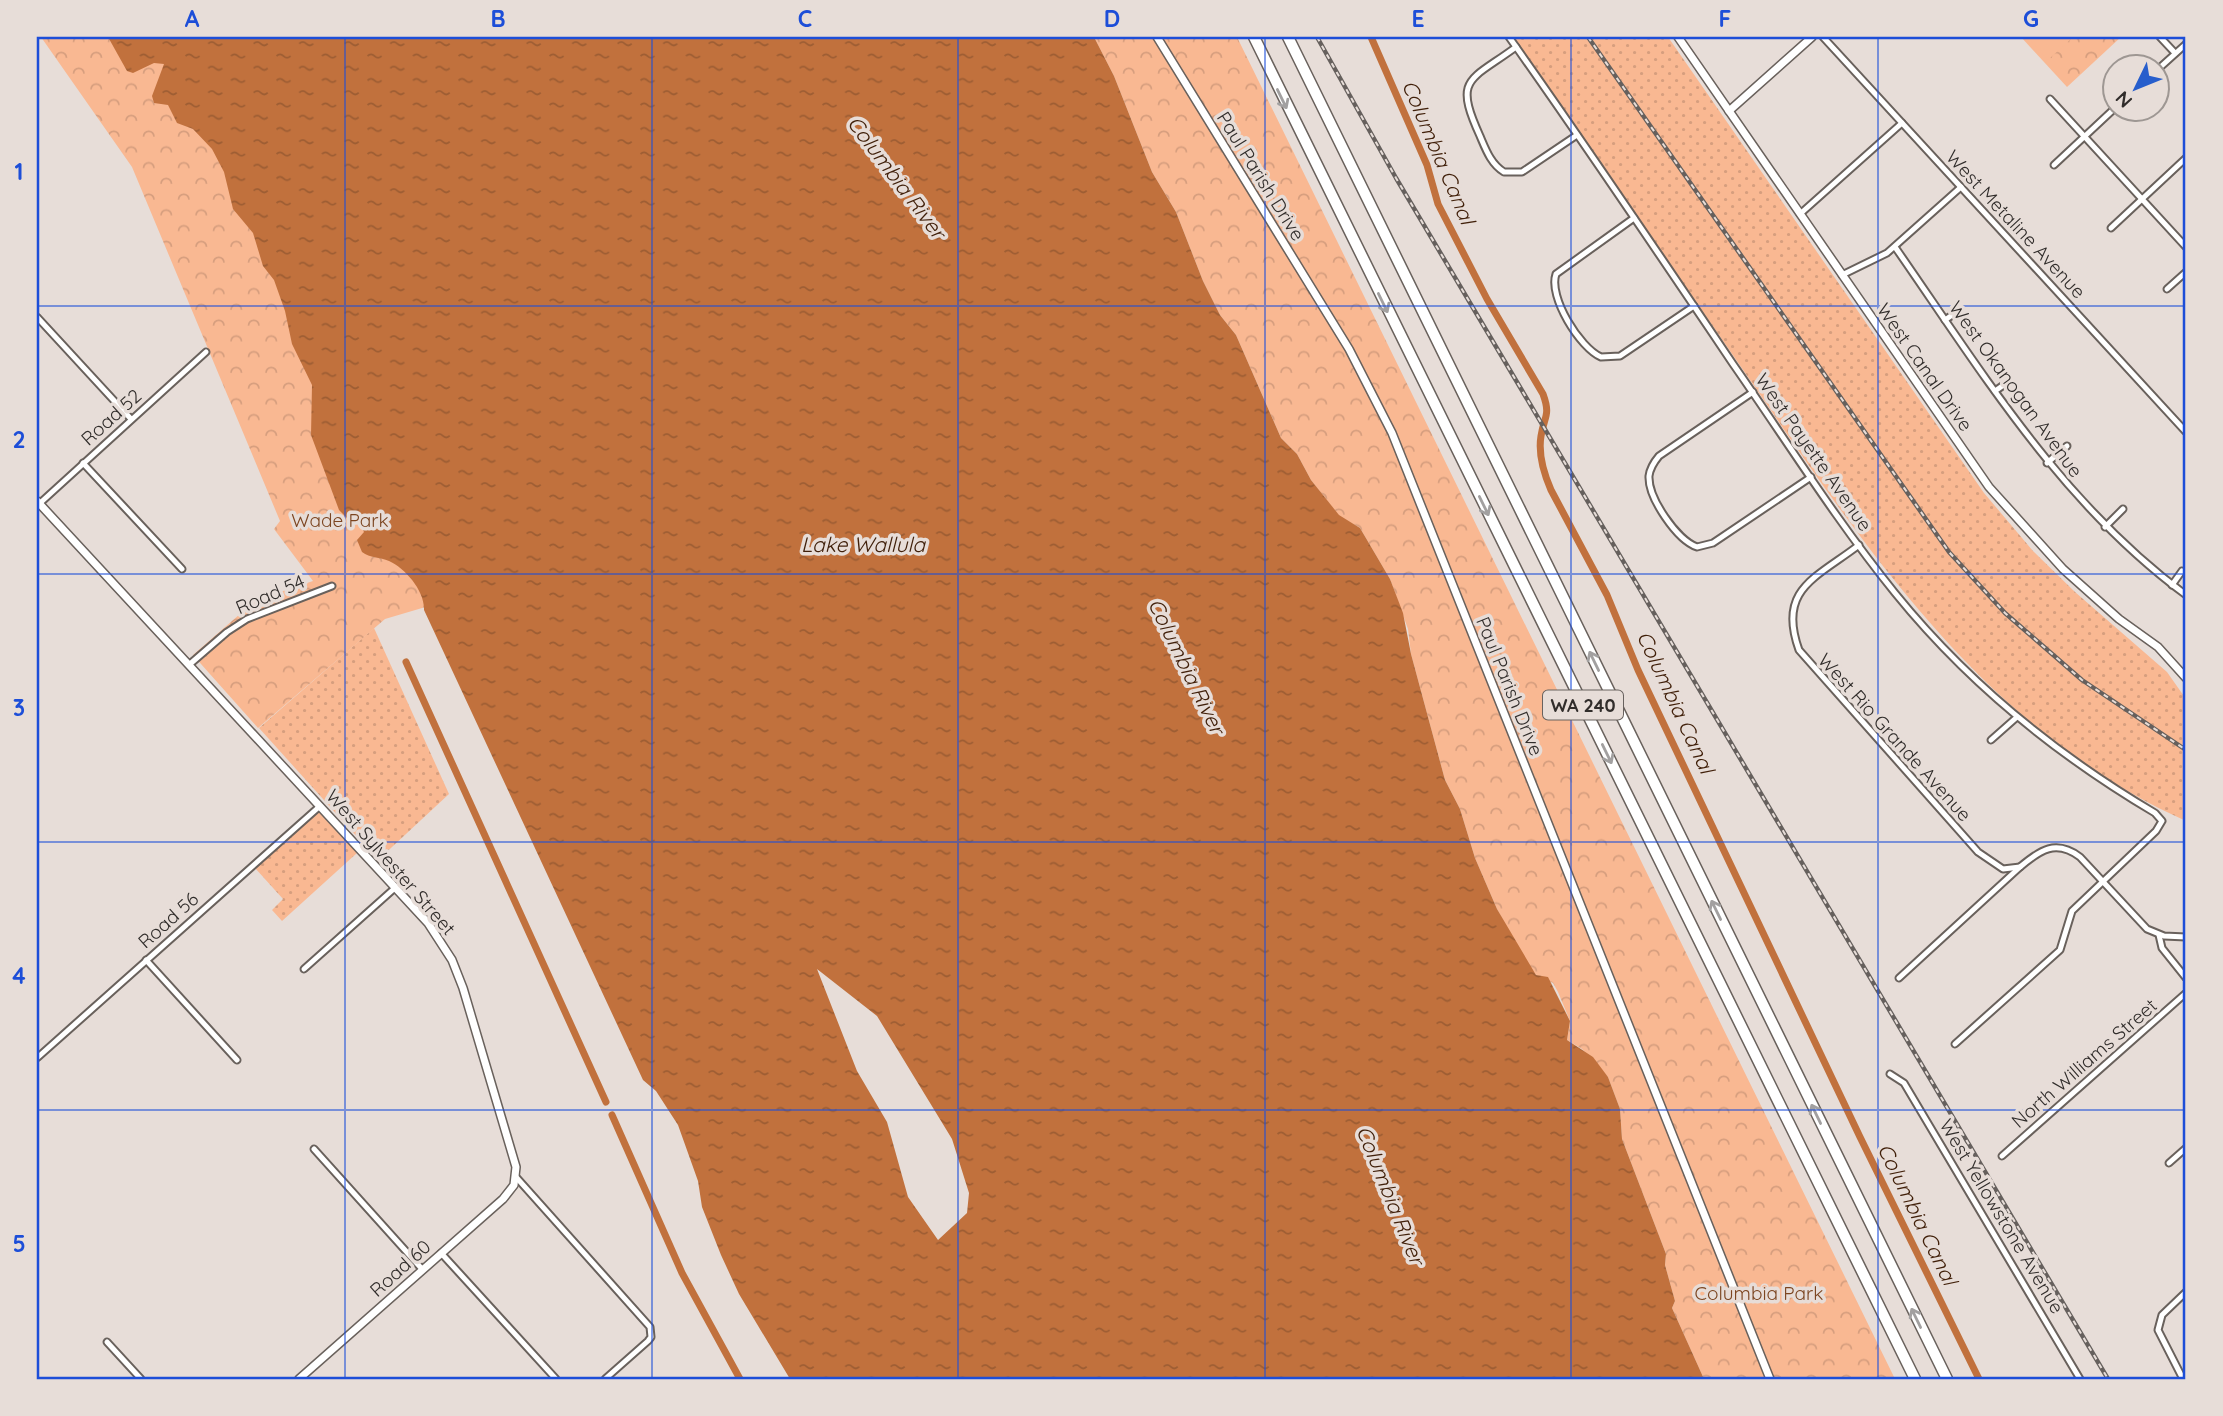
<svg xmlns="http://www.w3.org/2000/svg" width="2223" height="1416" viewBox="0 0 2223 1416" font-family="Quicksand,sans-serif">
  <style>
    .grass { fill: url(#grass-dots) }
    .forest { fill: url(#forest-crowns) }
    .garden { fill: #f9b892 }
    .water { fill: url(#water-ripples); fill-rule: evenodd }
    .lines { fill: none; stroke-linecap: round; stroke-linejoin: round }
    .canal { stroke: #c1713d; stroke-width: 7 }
    .minor-casing { stroke: #69615c; stroke-width: 9 }
    .tertiary-casing { stroke: #69615c; stroke-width: 10 }
    .motorway-casing { stroke: #69615c; stroke-width: 13 }
    .minor { stroke: #fff; stroke-width: 5 }
    .tertiary { stroke: #fff; stroke-width: 7 }
    .motorway { stroke: #fff; stroke-width: 10 }
    .rail-casing { stroke: #66605d; stroke-width: 4.5 }
    .rail { stroke: #e7ddd8; stroke-width: 2; stroke-dasharray: 5; stroke-linecap: butt }
    .oneway { stroke: #a2a0a0 }
    .grid { fill: none; stroke: #1d4ed8; stroke-width: 2; stroke-opacity: 0.55 }
    .labels { text-anchor: middle; dominant-baseline: central; stroke-width: 7; stroke-linejoin: round; paint-order: stroke }
    .shield { fill: #e7ddd8; stroke: #68625f; stroke-width: 2 }
    .shield-label { font-size: 18px; font-weight: bold; fill: #312d2b }
    .street-label { font-size: 19px; fill: #312d2b; stroke: #e7ddd8 }
    .park-label { font-size: 19px; fill: #7c4520; stroke: #e7ddd8 }
    .water-label { font-size: 21px; font-style: italic; fill: #41200a; stroke: #e7ddd8 }
    .neatline { fill: none; stroke: #1d4ed8; stroke-width: 2.5 }
    .grid-label { font-size: 23px; text-anchor: middle; font-weight: bold; fill: #1d4ed8 }
  </style>
  <defs>
    <pattern id="grass-dots" width="8" height="8" patternUnits="userSpaceOnUse" patternTransform="scale(1.75)"><rect width="8" height="8" fill="#f9b892"/><path d="M2 2h.1M6 6h.1" fill="none" stroke="#d69e7e" stroke-width="1.8" stroke-linecap="round"/></pattern>
    <pattern id="forest-crowns" width="20" height="18" patternUnits="userSpaceOnUse" patternTransform="scale(1.75)"><rect width="20" height="18" fill="#f9b892"/><path d="M2 6a3 3 0 1 1 6 0M12 15a3 3 0 1 1 6 0" fill="none" stroke="#d69e7e"/></pattern>
    <pattern id="water-ripples" width="26" height="14" patternUnits="userSpaceOnUse" patternTransform="scale(1.75)"><rect width="26" height="14" fill="#c1713d"/><path d="M2 4q2-2 4 0t4 0M15 11q2-2 4 0t4 0" fill="none" stroke="#9d5d33"/></pattern>
  </defs>
  <rect width="100%" height="100%" fill="#e7ddd8"/>
  <!-- grass -->
  <g class="grass">
    <path d="M1513,37h155l316,456 49,58 42,41 92,80 19,27v122c-203,-91 -324,-278 -445,-454 -76,-110 -152,-220 -228,-330z"/>
    <polygon points="374,628 449,794 378,860 259,728"/>
    <polygon points="318,811 357,853 282,921 272,910 283,899 255,868"/>
  </g>
  <!-- forest -->
  <g class="forest">
    <polygon points="41,37 169,37 439,603 385,619 258,728 193,655 256,600 313,581 274,529 280,521 132,167"/>
    <polygon points="1094,37 1237,37 1895,1379 1704,1379 1672,1308 1675,1301 1665,1265 1666,1254 1622,1139 1620,1109 1608,1077 1582,1049 1567,1040 1570,1021 1558,992 1553,983 1536,975 1522,956 1497,909 1475,858 1460,809 1445,780 1411,654 1408,629 1390,579 1360,528 1339,516 1311,480 1297,454 1281,438 1236,335 1220,315 1203,281 1176,212 1152,172 1114,76"/>
    <polygon points="2021,37 2121,37 2067,87"/>
  </g>
  <!-- garden -->
  <polygon class="garden" points="2027,37 2073,37 2048,60"/>
  <!-- water -->
  <path class="water" d="M108,37h986l20,39 38,96 24,40 27,69 17,34 16,20 45,103 16,16 14,26 28,35 21,13 30,51 13,34 8,41 34,126 15,29 15,49 22,51 39,66 12,2 22,44 -3,19 26,17 15,20 12,32 2,30 44,115 -1,11 10,36 -3,7 32,71h-914l-51,-85 -18,-39 -19,-48 -4,-26 -20,-56 -22,-34 -13,-11 -219,-470c1,-19 -19,-42 -35,-49 -9,-4 -19,-3 -27,-9l-5,-12 7,-8 -7,-13h-9l-9,-9 -28,-75 1,-50 -20,-41 -7,-33 -11,-31 -11,-14 -10,-33 -20,-24 -9,-37 -12,-23 -19,-20 -16,-6 -9,-18 -14,-2 -2,-7 12,-32 -10,-1 -21,10 -6,-2zM817,969l60,47 75,123 17,54 -2,20 -29,27 -30,-43 -21,-75 -30,-51z"/>
  <g class="lines">
    <!-- canal -->
    <g class="canal">
      <path d="M1371,37l56,128 11,39 49,95 56,95c8,22 1,22 -2,42 -3,18 3,38 10,54l56,105 31,75 222,467 119,242"/>
      <polyline points="406,662 606,1102"/>
      <polyline points="612,1115 682,1273 740,1379"/>
    </g>
    <defs>
      <g id="minor">
        <path d="M1509,37c76,107 150,217 224,327 53,76 103,156 162,229 72,89 162,162 260,220l7,8 -6,10 -84,80 -12,39 -105,94"/>
        <polyline points="1823,37 2186,432"/>
        <polyline points="2160,37 2175,53"/>
        <path d="M1516,47c-46,34 -63,30 -36,89 6,14 11,28 24,36h18l55,-37"/>
        <polyline points="2156,71 2186,44"/>
        <polyline points="2050,99 2186,247"/>
        <polyline points="2054,165 2115,108"/>
        <polyline points="1800,214 1902,123"/>
        <path d="M1634,218l-78,56c-8,23 24,74 45,83l19,-1 74,-50"/>
        <polyline points="2111,228 2186,158"/>
        <path d="M1895,247c87,125 166,256 291,348"/>
        <polyline points="1842,275 1887,253 1961,187"/>
        <polyline points="2167,289 2186,272"/>
        <polyline points="37,317 131,419"/>
        <polyline points="1945,320 1955,313"/>
        <polyline points="1995,391 2008,382"/>
        <path d="M1753,392l-94,64c-5,6 -9,12 -10,20 -1,22 28,64 48,71l16,-4 98,-66"/>
        <polyline points="83,463 182,569"/>
        <polyline points="2047,463 2067,446"/>
        <polyline points="39,504 206,352"/>
        <polyline points="2105,527 2123,509"/>
        <path d="M1859,545c-43,33 -82,44 -60,105l179,202 25,17 17,-2"/>
        <polyline points="2172,585 2182,571"/>
        <polyline points="190,664 227,632 247,619 332,586"/>
        <polyline points="1991,740 2017,717"/>
        <polyline points="2159,935 2162,948 2186,978"/>
        <polyline points="146,960 237,1060"/>
        <polyline points="304,969 396,887"/>
        <path d="M1899,978l121,-111c20,-17 36,-28 60,-10l67,72 17,7 22,1"/>
        <polyline points="37,1058 320,806"/>
        <polyline points="1890,1074 1904,1083 2080,1379"/>
        <polyline points="314,1149 422,1269"/>
        <polyline points="2002,1156 2186,993"/>
        <polyline points="2169,1163 2186,1148"/>
        <polyline points="516,1177 650,1327 651,1337 648,1341 605,1379"/>
        <polyline points="441,1253 556,1379"/>
        <polyline points="107,1342 141,1379"/>
        <polyline points="2183,1379 2158,1330 2162,1315 2186,1292"/>
      </g>
      <g id="tertiary">
        <polyline points="1157,37 1349,349 1392,433 1770,1379"/>
        <polyline points="1678,37 1989,487 2063,569 2119,619 2158,647 2186,678"/>
        <polyline points="1729,111 1812,37"/>
        <polyline points="37,501 428,923 452,960 463,988 516,1167 514,1185 503,1199 299,1379"/>
      </g>
      <g id="motorway">
        <polyline points="1254,37 1915,1379"/>
        <polyline points="1288,37 1947,1379"/>
      </g>
    </defs>
    <!-- minor casing -->
    <use href="#minor" class="minor-casing"/>
    <!-- tertiary casing -->
    <use href="#tertiary" class="tertiary-casing"/>
    <!-- motorway casing -->
    <use href="#motorway" class="motorway-casing"/>
    <!-- minor -->
    <use href="#minor" class="minor"/>
    <!-- tertiary -->
    <use href="#tertiary" class="tertiary"/>
    <!-- motorway -->
    <use href="#motorway" class="motorway"/>
    <defs>
      <g id="rail">
        <polyline points="1317,37 1396,178 2108,1379"/>
        <polyline points="1588,37 1949,552 2005,613 2082,680 2186,750"/>
      </g>
    </defs>
    <!-- rail casing -->
    <use href="#rail" class="rail-casing"/>
    <!-- rail -->
    <use href="#rail" class="rail"/>
  </g>
  <!-- one-way arrows -->
  <defs><path id="oneway-shaft" d="M-6 0H5M1.5-3L5.5 0L1.5 3" fill="none" stroke-width="1.6" stroke-linecap="round" stroke-linejoin="round" transform="scale(1.75)"/></defs>
  <g class="oneway">
    <use href="#oneway-shaft" transform="translate(1282 99) rotate(64)"/>
    <use href="#oneway-shaft" transform="translate(1383 303) rotate(64)"/>
    <use href="#oneway-shaft" transform="translate(1484 506) rotate(64)"/>
    <use href="#oneway-shaft" transform="translate(1594 661) rotate(-116)"/>
    <use href="#oneway-shaft" transform="translate(1607 754) rotate(64)"/>
    <use href="#oneway-shaft" transform="translate(1716 910) rotate(-116)"/>
    <use href="#oneway-shaft" transform="translate(1816 1114) rotate(-116)"/>
    <use href="#oneway-shaft" transform="translate(1916 1318) rotate(-116)"/>
  </g>
  <!-- grid -->
  <path class="grid" d="M345,37v1342M652,37v1342M958,37v1342M1265,37v1342M1571,37v1342M1878,37v1342M37,306h2149M37,574h2149M37,842h2149M37,1110h2149"/>
  <g class="labels">
    <!-- shield labels -->
    <rect class="shield" x="1543" y="690.5" width="80" height="29" rx="5"/>
    <g class="shield-label">
      <text x="1583" y="705">WA 240</text>
    </g>
    <!-- street labels -->
    <g class="street-label">
      <text transform="translate(1261 176) rotate(58)">Paul Parish Drive</text>
      <text transform="translate(2016 224) rotate(47)">West Metaline Avenue</text>
      <text transform="translate(1925 367) rotate(55)">West Canal Drive</text>
      <text transform="translate(2016 389) rotate(54)">West Okanogan Avenue</text>
      <text transform="translate(111 417) rotate(-42)">Road 52</text>
      <text transform="translate(1814 452) rotate(55)">West Payette Avenue</text>
      <text transform="translate(270 594) rotate(-23)">Road 54</text>
      <text transform="translate(1510 686) rotate(68)">Paul Parish Drive</text>
      <text transform="translate(1895 737) rotate(48)">West Rio Grande Avenue</text>
      <text transform="translate(391 862) rotate(49)">West Sylvester Street</text>
      <text transform="translate(168 920) rotate(-42)">Road 56</text>
      <text transform="translate(2084 1063) rotate(-41)">North Williams Street</text>
      <text transform="translate(2002 1216) rotate(59)">West Yellowstone Avenue</text>
      <text transform="translate(400 1268) rotate(-42)">Road 60</text>
    </g>
    <!-- park labels -->
    <g class="park-label">
      <text x="340" y="520">Wade Park</text>
      <text x="1759" y="1293">Columbia Park</text>
    </g>
    <!-- water labels -->
    <g class="water-label">
      <text transform="translate(1439 152) rotate(67)">Columbia Canal</text>
      <text transform="translate(897 177) rotate(53)">Columbia River</text>
      <text x="863" y="544">Lake Wallula</text>
      <text transform="translate(1187 666) rotate(64)">Columbia River</text>
      <text transform="translate(1676 702) rotate(65)">Columbia Canal</text>
      <text transform="translate(1391 1195) rotate(68)">Columbia River</text>
      <text transform="translate(1918 1214) rotate(64)">Columbia Canal</text>
    </g>
  </g>
  <!-- border -->
  <rect width="2223" height="1416" fill="none" stroke="#e7ddd8" stroke-width="77"/>
  <!-- north arrow -->
  <g transform="translate(2136 88) rotate(227)"><circle r="33" fill="#e7ddd8" stroke="#9e9793" stroke-width="2"/>
  <path d="M0-5L12 26L0 18L-12 26Z" fill="#275ecc"/>
  <text y="-10" font-size="19" font-weight="bold" text-anchor="middle" fill="#312d2b">N</text>
  </g>
  <rect x="38" y="38" width="2146" height="1340" class="neatline"/>
  <g class="grid-label">
    <text x="192" y="27">A</text>
    <text x="498" y="27">B</text>
    <text x="805" y="27">C</text>
    <text x="1112" y="27">D</text>
    <text x="1418" y="27">E</text>
    <text x="1725" y="27">F</text>
    <text x="2031" y="27">G</text>
    <text x="19" y="180">1</text>
    <text x="19" y="448">2</text>
    <text x="19" y="716">3</text>
    <text x="19" y="984">4</text>
    <text x="19" y="1252">5</text>
  </g>
</svg>
